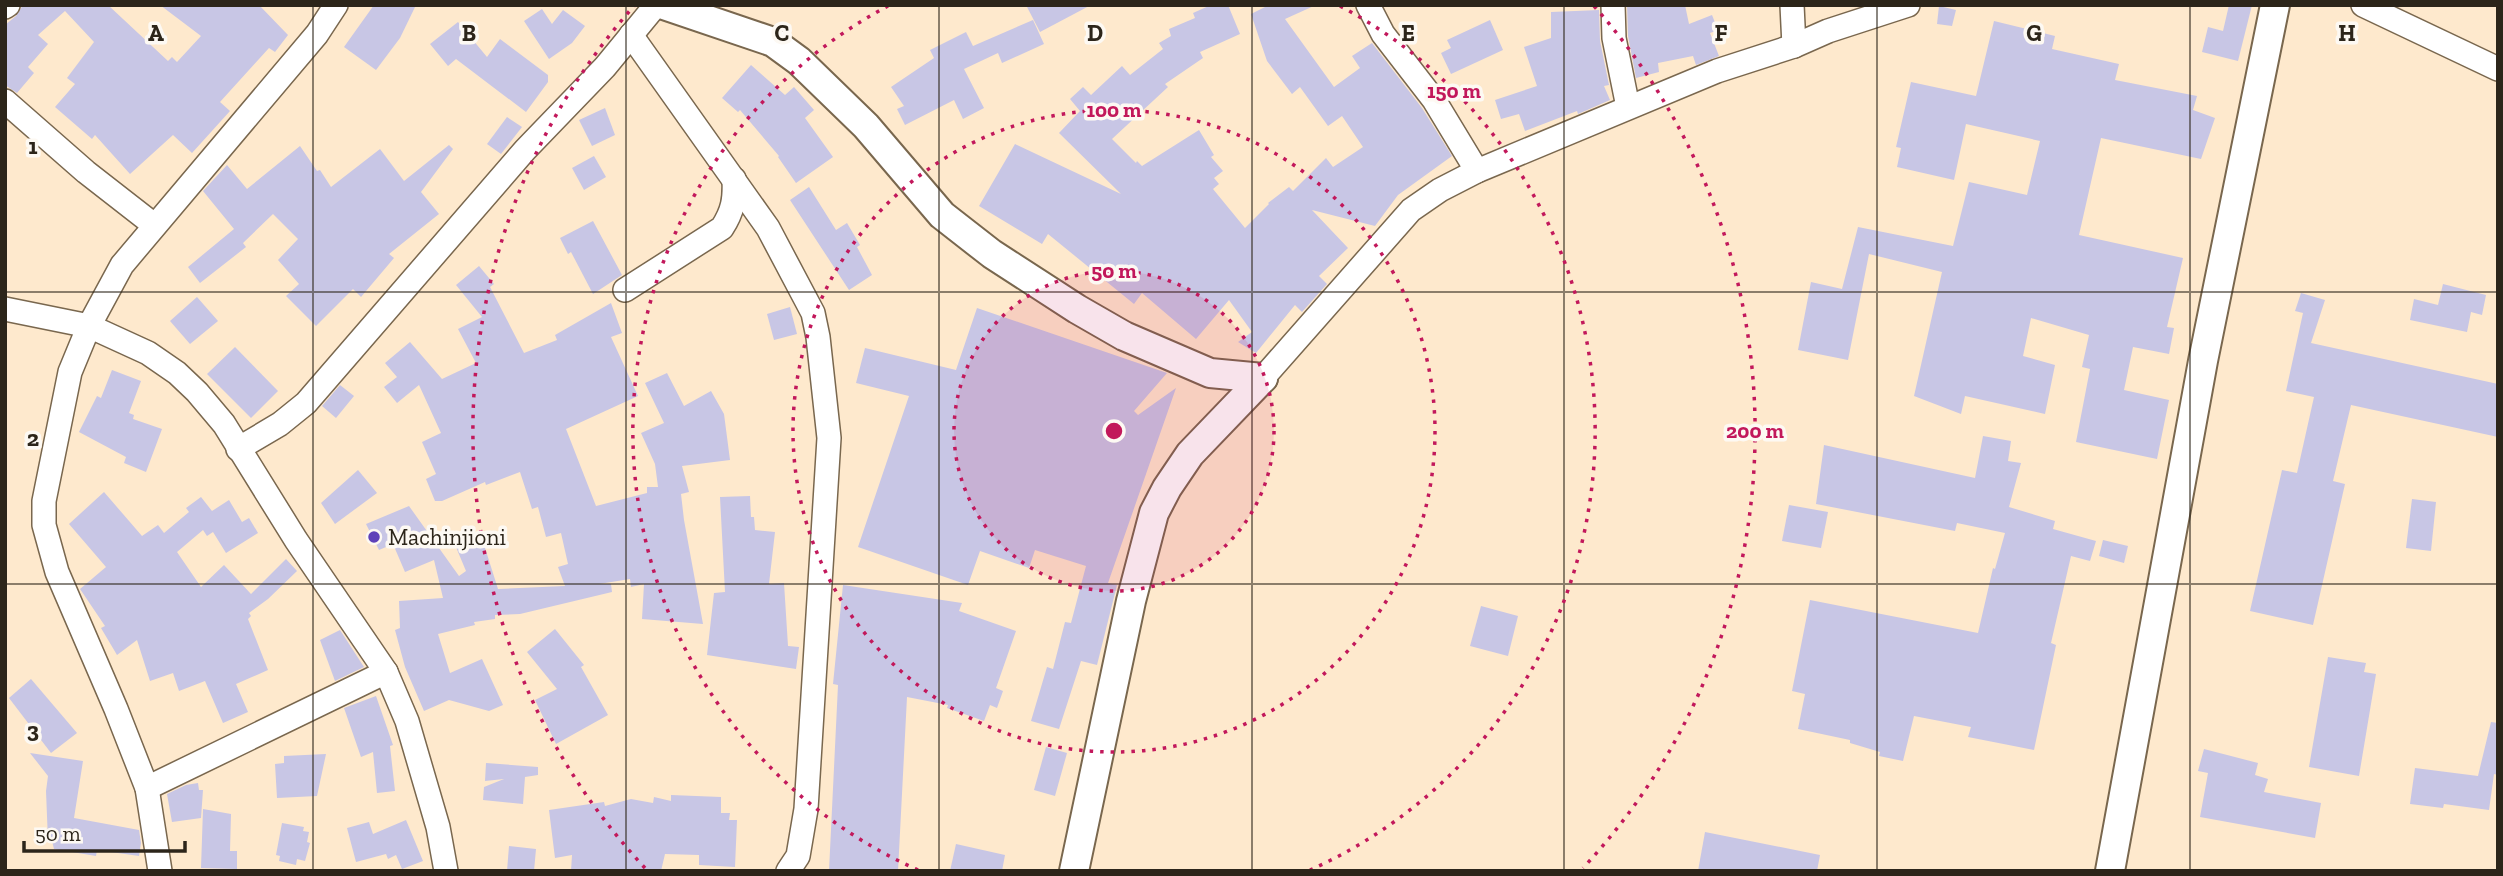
<svg xmlns="http://www.w3.org/2000/svg" width="2503" height="876" viewBox="0 0 2503 876" font-family="'Zilla Slab',serif">
  <style>
    .building { fill: #c8c6e5 }
    .lines { fill: none; stroke-linecap: round; stroke-linejoin: round }
    .minor-casing { stroke: #79674e; stroke-width: 26 }
    .tertiary-casing { stroke: #79674e; stroke-width: 32 }
    .minor { stroke: #fff; stroke-width: 23 }
    .tertiary { stroke: #fff; stroke-width: 28 }
    .grid { fill: none; stroke: #2c251a; stroke-width: 2; stroke-opacity: 0.55 }
    .ring { fill: none; stroke: #c2185b; stroke-width: 3.5; stroke-dasharray: 3.5 7 }
    .poi-dot { fill: #5e41b9; stroke: #fdf9f3; stroke-width: 2.5 }
    .labels { text-anchor: middle; dominant-baseline: central; stroke-width: 7; stroke-linejoin: round; paint-order: stroke }
    .poi-label { font-size: 23px; fill: #2c251a; stroke: #fdf9f3; text-anchor: start }
    .grid-label { font-size: 23px; text-anchor: middle; font-weight: bold; fill: #2c251a; stroke: #fdf9f3; stroke-width: 7; stroke-linejoin: round; paint-order: stroke }
    .centre { fill: #c2185b; stroke: #fdf9f3; stroke-width: 3.5 }
    .ring-label { font-size: 21px; text-anchor: middle; font-weight: bold; fill: #c2185b; stroke: #fdf9f3; stroke-width: 7; stroke-linejoin: round; paint-order: stroke }
  </style>
  <rect width="100%" height="100%" fill="#fee9cd"/>
  <!-- building -->
  <g class="building">
    <polygon points="23,5 108,5 168,61 172,57 177,62 201,36 160,5 259,5 288,35 275,52 269,48 220,102 230,111 192,153 173,135 130,174 95,135 92,139 55,107 75,84 67,78 94,42 65,11 38,35 48,44 28,67 34,73 17,93 5,85 5,25 16,16"/>
    <polygon points="374,5 416,5 400,38 376,70 344,47"/>
    <polygon points="1026,5 1091,5 1040,32"/>
    <polygon points="1211,5 1228,5 1240,34 1200,52 1203,58 1165,84 1168,87 1112,139 1136,163 1137,161 1142,166 1199,130 1214,155 1211,157 1223,171 1214,178 1219,184 1213,189 1245,228 1269,204 1268,203 1289,187 1293,191 1326,158 1333,167 1363,147 1342,116 1328,126 1300,87 1292,94 1267,61 1251,14 1269,5 1316,5 1285,19 1334,87 1360,68 1352,56 1372,43 1422,108 1452,156 1398,195 1375,226 1312,210 1348,248 1319,276 1327,284 1302,312 1295,305 1256,353 1238,342 1252,332 1229,300 1196,339 1142,293 1134,304 1048,234 1042,244 979,206 1015,144 1121,194 1059,133 1080,111 1070,99 1083,87 1091,95 1122,66 1130,75 1163,49 1159,43 1171,36 1169,29 1195,18 1193,13"/>
    <polygon points="1627,5 1685,5 1689,24 1712,15 1718,30 1710,33 1719,56 1696,65 1693,56 1658,63 1659,72 1636,78 1628,36"/>
    <polygon points="2229,5 2252,5 2238,61 2202,52 2208,27 2223,31"/>
    <polygon points="1939,6 1956,10 1952,26 1937,24"/>
    <polygon points="542,9 552,24 563,10 585,26 572,43 549,59 524,21"/>
    <polygon points="1599,10 1600,41 1609,85 1604,86 1610,100 1578,114 1577,111 1525,131 1519,114 1501,119 1495,100 1537,86 1524,47 1551,38 1551,12"/>
    <polygon points="1033,20 1044,44 1002,63 998,53 964,69 984,108 963,119 954,100 905,125 897,109 904,106 891,87 934,58 930,50 966,32 973,46"/>
    <polygon points="1490,20 1503,50 1451,74 1441,53 1451,48 1447,40"/>
    <polygon points="1994,21 2055,36 2052,49 2119,64 2115,80 2197,96 2193,110 2215,118 2201,159 2101,138 2079,235 2183,258 2167,327 2174,328 2169,354 2133,347 2124,390 2169,400 2157,459 2076,442 2090,369 2082,367 2089,335 2031,318 2023,356 2055,365 2045,414 1965,396 1961,414 1914,396 1942,272 1869,254 1848,360 1798,350 1811,282 1842,289 1858,227 1953,246 1969,182 2027,195 2040,141 1966,124 1954,180 1897,167 1901,148 1896,147 1911,82 1976,96"/>
    <polygon points="458,22 487,57 500,39 548,75 548,82 526,112 456,59 448,66 430,44"/>
    <polygon points="751,65 785,95 794,87 814,110 805,118 833,157 796,183 778,157 779,156 740,110 738,112 722,98"/>
    <polygon points="605,108 615,135 592,146 579,120"/>
    <polygon points="507,117 522,127 501,154 487,144"/>
    <polygon points="449,145 453,149 421,192 439,214 389,254 394,258 361,297 353,289 316,326 286,296 299,284 278,260 298,239 273,214 243,243 246,247 200,283 188,267 234,229 203,191 227,165 247,189 300,146 317,171 320,170 331,187 380,149 404,181"/>
    <polygon points="594,156 606,177 584,190 572,168"/>
    <polygon points="809,187 836,230 847,223 860,245 857,247 872,275 849,290 790,200"/>
    <polygon points="593,221 622,275 593,294 571,252 568,254 560,238"/>
    <polygon points="479,266 494,284 490,287 524,353 557,340 555,335 611,303 622,333 611,337 638,396 566,429 596,506 647,493 647,487 658,487 655,464 641,433 664,423 645,383 667,373 684,406 711,391 724,414 730,460 682,466 689,492 681,494 684,520 703,624 642,619 644,584 631,587 630,579 599,584 611,584 612,592 520,614 495,615 495,619 474,622 475,625 438,634 450,673 482,659 503,705 489,711 449,700 424,711 405,667 395,630 400,628 399,601 443,598 434,560 405,572 393,544 379,550 366,524 409,506 459,576 466,571 453,540 480,532 498,589 565,586 558,567 568,564 561,533 546,537 538,507 532,509 520,472 486,485 485,482 442,501 435,501 426,479 436,474 422,442 441,433 419,385 397,403 384,387 397,377 385,363 410,342 442,379 476,363 458,329 482,317 456,285"/>
    <polygon points="2443,284 2486,295 2482,315 2471,312 2467,332 2410,320 2414,299 2438,305"/>
    <polygon points="2301,293 2325,300 2311,343 2498,384 2498,437 2351,405 2333,481 2345,484 2313,625 2250,611 2282,470 2297,473 2314,397 2286,391 2303,313 2295,311"/>
    <polygon points="197,297 218,321 190,344 170,321"/>
    <polygon points="790,307 797,334 774,340 767,314"/>
    <polygon points="977,308 1167,373 1134,411 1138,415 1176,388 1108,583 1117,585 1097,665 1081,661 1059,729 1031,721 1047,667 1053,669 1065,622 1071,623 1086,566 1035,550 1029,568 980,551 968,585 858,547 909,396 856,383 865,348 956,370"/>
    <polygon points="235,347 278,391 251,418 207,374"/>
    <polygon points="112,370 141,381 129,413 134,415 133,419 162,429 146,472 124,463 126,457 79,432 97,396 101,398"/>
    <polygon points="340,385 354,396 336,418 322,406"/>
    <polygon points="1983,436 2011,441 2008,461 2021,463 2009,507 2055,521 2053,529 2096,541 2090,561 2071,556 2051,643 2056,645 2034,750 1968,737 1971,727 1914,716 1903,761 1879,756 1880,752 1850,743 1850,740 1798,729 1805,694 1792,691 1810,600 1978,633 1993,568 1995,569 2005,533 1957,523 1955,531 1816,504 1824,445 1975,478"/>
    <polygon points="358,470 377,493 335,524 321,503"/>
    <polygon points="104,492 142,536 158,525 164,533 189,512 186,508 201,497 212,511 229,500 242,522 249,518 258,533 226,553 213,532 207,536 203,530 177,552 201,587 224,565 251,594 286,559 297,571 268,599 249,613 251,616 248,619 268,670 236,684 248,712 223,723 205,681 179,691 173,673 150,681 137,640 117,655 101,628 105,626 80,589 106,567 69,524"/>
    <polygon points="750,496 751,517 754,517 755,530 775,532 769,584 784,583 788,646 799,647 796,669 707,655 714,593 725,592 720,497"/>
    <polygon points="2412,499 2436,502 2431,551 2406,548"/>
    <polygon points="1789,505 1828,512 1821,548 1782,541"/>
    <polygon points="2103,540 2128,546 2124,563 2099,556"/>
    <polygon points="843,585 962,603 959,611 1016,631 996,688 1003,691 997,708 990,705 984,721 947,708 948,705 907,697 898,871 829,871 838,685 833,684"/>
    <polygon points="1481,606 1518,616 1508,656 1470,646"/>
    <polygon points="555,629 584,665 581,667 608,715 556,744 535,700 557,689 527,652"/>
    <polygon points="340,630 364,667 335,681 320,640"/>
    <polygon points="2328,657 2366,663 2364,672 2376,674 2359,776 2309,767"/>
    <polygon points="31,679 77,733 51,753 9,698"/>
    <polygon points="376,696 393,745 390,746 395,791 377,793 373,752 361,757 344,708"/>
    <polygon points="2491,722 2498,723 2498,775 2494,774 2489,810 2444,804 2443,808 2410,804 2415,768 2478,776"/>
    <polygon points="1046,747 1067,753 1055,796 1034,790"/>
    <polygon points="2204,749 2258,763 2255,775 2268,779 2264,792 2321,803 2315,838 2200,817 2208,773 2198,771"/>
    <polygon points="30,753 83,761 74,818 139,830 141,843 139,856 97,850 96,856 54,849 52,841 48,841 46,791 48,776"/>
    <polygon points="326,754 317,796 277,798 275,764 284,763 284,756"/>
    <polygon points="486,763 538,767 538,775 525,777 523,804 483,800 484,787 504,779 485,781"/>
    <polygon points="198,783 199,790 203,790 201,818 172,822 167,794 186,785"/>
    <polygon points="671,795 721,797 721,813 730,813 729,820 737,820 735,867 699,865 699,855 665,854 661,871 571,871 572,855 555,858 549,810 604,802 605,806 631,799 653,803 654,797 671,801"/>
    <polygon points="203,809 231,814 230,851 237,851 237,869 201,868"/>
    <polygon points="406,820 423,861 402,869 396,855 388,859 386,854 356,862 347,828 369,822 373,834"/>
    <polygon points="282,823 304,827 303,831 309,832 307,842 310,843 305,861 297,859 296,865 279,861 280,856 276,855"/>
    <polygon points="1705,832 1820,855 1817,871 1698,871"/>
    <polygon points="956,844 1005,855 1002,871 950,871"/>
    <polygon points="509,846 536,849 534,871 507,871"/>
  </g>
  <g class="lines">
    <defs>
      <g id="minor">
        <polyline points="1368,5 1383,34 1434,100 1477,171"/>
        <polyline points="1613,5 1614,38 1628,107"/>
        <polyline points="1792,5 1794,46"/>
        <polyline points="2363,5 2498,69"/>
        <polyline points="5,7 8,5"/>
        <polyline points="631,35 768,228 813,313 818,337 829,438 806,809 798,856 788,871"/>
        <polyline points="5,101 86,172 154,225"/>
        <path d="M625,290l97,-62c11,-17 13,-29 12,-49"/>
        <polyline points="5,309 89,326 148,353 177,373 197,392 224,424 296,540 386,672 407,721 438,827 446,871"/>
        <polyline points="1263,378 1411,210 1440,190 1477,171 1717,71 1794,46 1828,31 1908,5"/>
        <polyline points="238,449 280,424 306,403 525,150 605,67 656,5"/>
        <polyline points="147,788 386,672"/>
        <polyline points="160,871 147,788 116,709 57,572 44,525 44,501 70,372 89,326 122,265 317,34 336,5"/>
      </g>
      <g id="tertiary">
        <polyline points="664,5 773,42 799,61 866,126 942,215 992,254 1077,309 1124,336 1210,373 1263,378"/>
        <polyline points="1074,871 1131,601 1154,513 1167,488 1190,454 1263,378"/>
        <polyline points="2110,871 2203,361 2275,5"/>
      </g>
    </defs>
    <!-- minor casing -->
    <use href="#minor" class="minor-casing"/>
    <!-- tertiary casing -->
    <use href="#tertiary" class="tertiary-casing"/>
    <!-- minor -->
    <use href="#minor" class="minor"/>
    <!-- tertiary -->
    <use href="#tertiary" class="tertiary"/>
  </g>
  <!-- grid -->
  <path class="grid" d="M313,5v866M626,5v866M939,5v866M1252,5v866M1564,5v866M1877,5v866M2190,5v866M5,292h2493M5,584h2493"/>
  <!-- distance rings -->
  <circle cx="1114" cy="431" r="160" fill="#c2185b" fill-opacity=".12"/>
  <g class="ring">
    <circle cx="1114" cy="431" r="160"/>
    <circle cx="1114" cy="431" r="321"/>
    <path d="M918 870A481 481 0 0 1 888 6M1340 6A481 481 0 0 1 1310 870"/>
    <path d="M645 868A641 641 0 0 1 634 6M1594 6A641 641 0 0 1 1583 868"/>
  </g>
  <!-- markers -->
  <circle class="poi-dot" cx="374" cy="537" r="7"/>
  <g class="labels">
    <!-- poi labels -->
    <g class="poi-label">
      <text x="388" y="537">Machinjioni</text>
    </g>
  </g>
  <g class="grid-label">
    <text x="156" y="41">A</text>
    <text x="469" y="41">B</text>
    <text x="782" y="41">C</text>
    <text x="1095" y="41">D</text>
    <text x="1408" y="41">E</text>
    <text x="1721" y="41">F</text>
    <text x="2034" y="41">G</text>
    <text x="2347" y="41">H</text>
    <text x="33" y="154">1</text>
    <text x="33" y="446">2</text>
    <text x="33" y="738">3</text>
  </g>
  <circle cx="1114" cy="431" r="10" class="centre"/>
  <g class="ring-label">
    <text x="1454" y="98">150 m</text>
    <text x="1114" y="117">100 m</text>
    <text x="1114" y="278">50 m</text>
    <text x="1755" y="438">200 m</text>
  </g>
  <!-- border -->
  <rect width="2503" height="876" fill="none" stroke="#2c251a" stroke-width="14"/>
  <!-- scale -->
  <path d="M24 841v10h161v-10" fill="none" stroke="#2c251a" stroke-width="3.5"/>
  <text x="35" y="841" font-size="21" fill="#2c251a" stroke="#fdf9f3" stroke-width="5" paint-order="stroke">50 m</text>
</svg>
